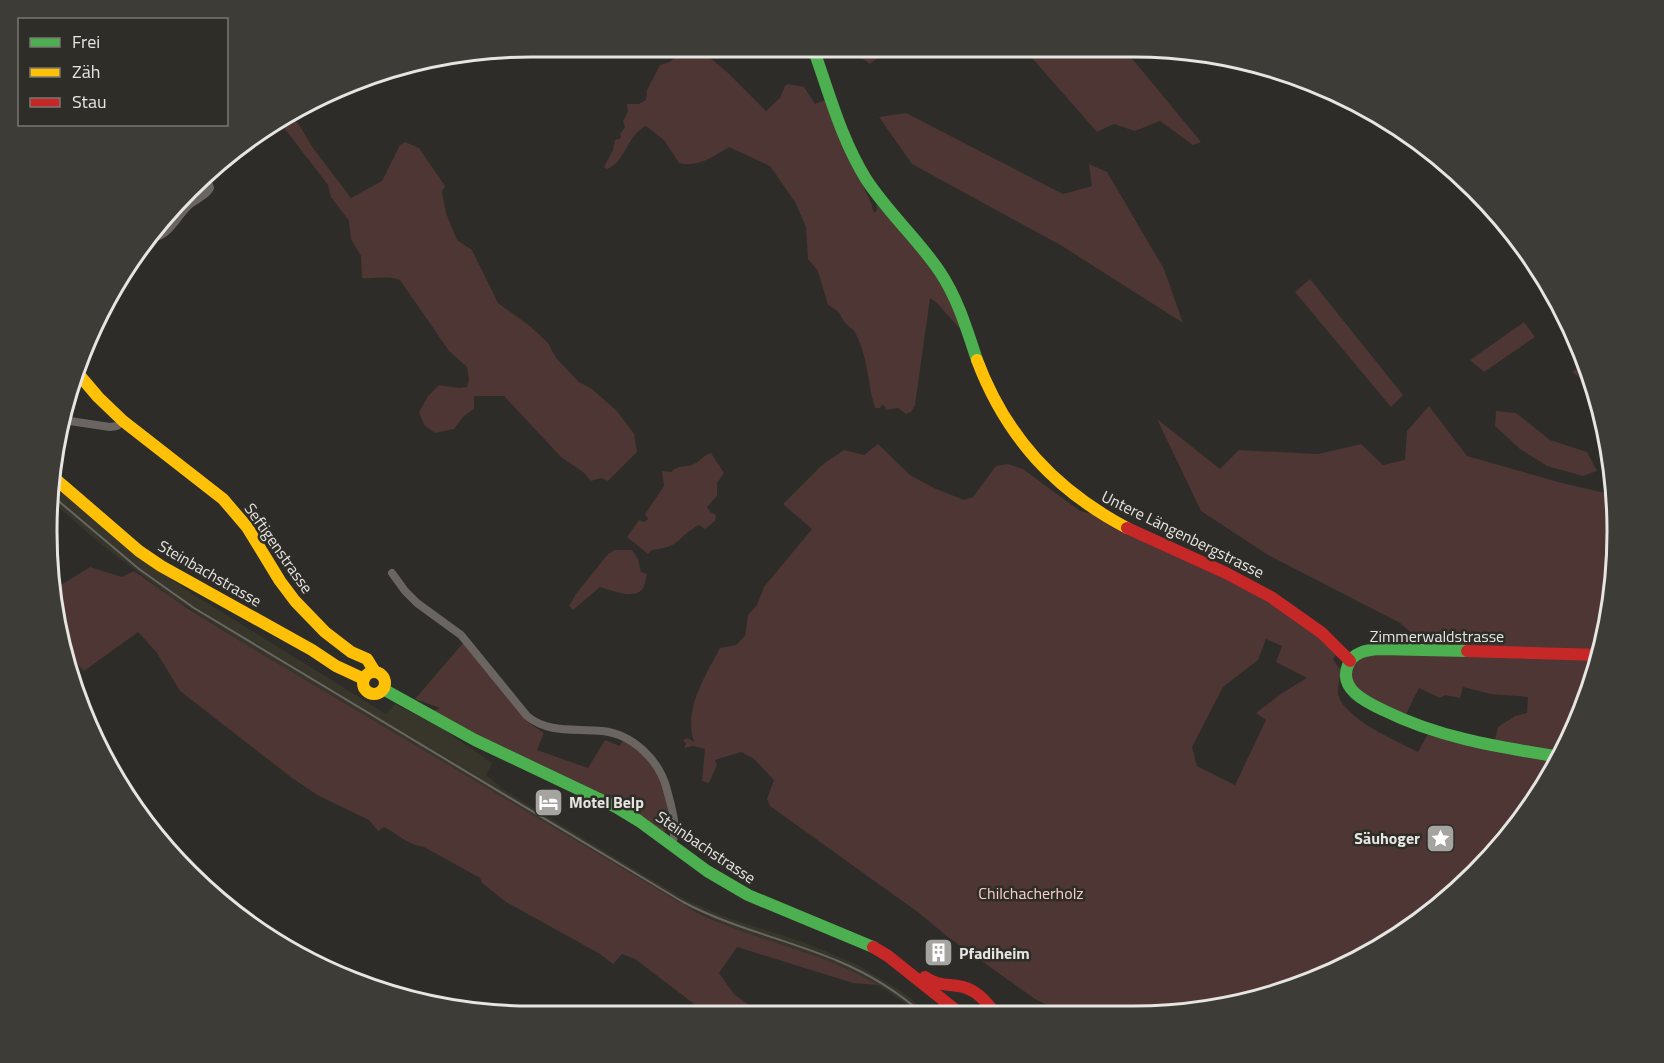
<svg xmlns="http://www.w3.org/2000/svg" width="1664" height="1063" viewBox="0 0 1664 1063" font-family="'Titillium Web',sans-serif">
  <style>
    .built { fill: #38352b }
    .green { fill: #4d3633; fill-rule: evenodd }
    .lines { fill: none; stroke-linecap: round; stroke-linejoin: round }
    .street { stroke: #6a6561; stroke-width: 8 }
    .fast { stroke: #4caf50; stroke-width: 12 }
    .slow { stroke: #ffc107; stroke-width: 12 }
    .jam { stroke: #c62828; stroke-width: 12 }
    .rail { stroke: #686663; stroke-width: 2 }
    .labels { text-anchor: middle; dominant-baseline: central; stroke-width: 5; stroke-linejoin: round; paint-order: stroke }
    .street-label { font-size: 16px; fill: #e6e5e2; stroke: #2e2d28 }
    .poi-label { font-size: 16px; font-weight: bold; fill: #e6e5e2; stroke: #2e2d28; text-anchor: start }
    .park-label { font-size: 16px; fill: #fbcdc7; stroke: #2e2d28 }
    .rim { fill: none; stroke: #e6e5e2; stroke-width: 3 }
  </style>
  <rect width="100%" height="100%" fill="#2d2c29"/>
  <!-- built -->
  <polygon class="built" points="51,481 159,571 199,598 386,714 395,704 440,727 492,763 486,775 505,791 684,899 725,917 803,942 858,965 904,993 930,1014 919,1014 886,990 845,968 727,926 681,904 250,647 170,596 103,546 48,498"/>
  <!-- green -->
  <g class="green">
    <path d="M666,47l32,1 29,24 39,39 14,-13 5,-12 3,-2 16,3 11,17 12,-5 19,49 25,55 3,10 3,-3 -1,-6 46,48 30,49 11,26 -3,2 -23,-26 -7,-5 -15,107 -4,7 -5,2 -8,-6 -12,2 -1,-4 -3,-1 -2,3h-5c-8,-26 -7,-54 -21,-77 -2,-3 -4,-3 -7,-6 -10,-12 -3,-11 -19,-20l-10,-34 -10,-12 -2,-32 -11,-25 -25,-36 -41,-19c-15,9 -31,21 -50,16l-15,-23 -18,-14c-20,10 -20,36 -39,43l-3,-2 9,-17 2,-10 6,-2 -1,-4 5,-7 -2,-6 5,-9 -1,-8h12l7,-4 1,-10 13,-25 10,-3 4,-4v-4z"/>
    <path d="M847,48l54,1c-9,8 -21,5 -31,15z"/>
    <polygon points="1025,50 1125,50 1201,142 1193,145 1160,121 1135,131 1114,124 1097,132"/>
    <polygon points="906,113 1063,194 1092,186 1089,164 1107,172 1164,269 1183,323 1062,246 912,164 879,117"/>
    <path d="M288,116l10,7 15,25 38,50 31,-17 18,-36 5,-3 14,6 26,38 -3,6 4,21 11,27 15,10 26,53 32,23 18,17 8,15 23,24 13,7 25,22 17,23 3,18 -29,29 -7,-3 -10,3 -8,-9 -22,-15 -57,-61h-30v13l-10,7 -10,13 -19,4 -11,-8 -5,-13 9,-16 11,-11 20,3 8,-1 2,-7 -2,-13 -18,-16 -49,-71c-13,-5 -24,-1 -38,-2l-1,-22 -10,-17 -2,-18 -18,-24 -3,-12 -50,-65z"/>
    <polygon points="1310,279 1403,395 1391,407 1295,292"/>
    <polygon points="1524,322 1535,337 1484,372 1470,360"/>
    <path d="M1584,364c8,6 9,17 11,26l-23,-18z"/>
    <polygon points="1429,406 1467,456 1562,483 1614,495 1616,564 1602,652 1427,647 1400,623 1268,555 1201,511 1157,419 1220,469 1239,450 1318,454 1361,444 1383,465 1405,460 1407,431"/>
    <polygon points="1496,411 1516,413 1550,440 1587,452 1597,471 1583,476 1547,466 1520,449 1495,426"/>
    <path d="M878,444l32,31 24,13 30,12 9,-3 23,-31 12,-2 15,5 57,42 13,3 20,14 117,53 54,30 45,33 7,11 -3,4 7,11c1,8 -3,16 -2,24 6,25 59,47 80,58l10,-18 65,14 5,-21 17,-11 12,-3 1,-16 -37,-3 -28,-7 -3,11 -15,-3 -5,3 -21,-10 -14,28 -48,-26c-13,-18 -5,-25 10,-36l233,5 -33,87 -50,81 -65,69 -77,56 -87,39 -123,24h-97l-33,-16 -87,-62 -29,-24 -149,-107 -3,-7 7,-19 -20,-21 -13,-7 -26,8 2,5 -8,18 -7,-2 3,-32 -12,-3 -9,2 2,-4 -3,-4 5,-2 6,4c-11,-33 11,-65 26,-94l16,-3 9,-9 3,-21 9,-10 7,-18 48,-58 -29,-25 39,-39 22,-15 20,5zM1266,639l16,7 -6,16 31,16 -25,15 -26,20 10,7 -31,65 -38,-19 -5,-19 31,-60 35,-27z"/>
    <path d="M711,453l13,20 -7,10v13l-10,11 3,5 6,3 -1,6 -10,8 -6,-4c-23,12 -17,22 -47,25l-4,4 -21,-17 12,-17 5,2 4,-3 -3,-5 19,-28 -2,-15 9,1c8,-8 15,-4 23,-8 7,-3 9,-9 17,-11z"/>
    <path d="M615,550h17l6,9 3,13 6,2c-1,4 -2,11 -4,14 -8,13 -32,2 -43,-1l-27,23 -4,-4 7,-12 32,-40z"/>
    <path d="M90,567l32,10 12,-6 53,37 63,39 446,265c59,29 125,39 182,73l-25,-2 -116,-36 -18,26 15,21 27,20 -55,-1 -71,-54 -13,-5 -9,10 -13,-10 -94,-52 -24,-19 -2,-5 -56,-31c-16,-2 -26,-13 -40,-20l-6,4 -9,-11 -50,-24 -27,-18 -112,-87 -23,-38 -19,-21 -54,39 -22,-22 -6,-61z"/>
    <path d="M464,642l36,42 29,39 15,10 -7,17 51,18 17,-28 15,6 3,-6c38,25 40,43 48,85l-7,7 -44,-30 -128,-60 -59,-31 7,-3 -25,-9z"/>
  </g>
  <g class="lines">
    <!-- street -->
    <g class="street">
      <path d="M146,238c23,1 28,-19 43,-33 6,-5 14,-8 19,-14l2,-3 -3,-9"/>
      <polyline points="63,420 110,427 117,426 123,421"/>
      <path d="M392,573l13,18 12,12 44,32 66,81c22,18 48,12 75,15 31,3 58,30 65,59 5,19 11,36 5,55"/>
    </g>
    <!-- fast -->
    <g class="fast">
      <path d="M813,48c16,44 28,91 53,131 22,34 52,60 74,93 18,27 27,58 37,88"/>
      <path d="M1467,651l-88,-2c-12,1 -26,3 -31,16 -10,24 18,37 35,45 56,28 116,37 177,47"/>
      <polyline points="383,689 475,740 616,807 639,821 707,871 748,895 873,947"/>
    </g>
    <!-- slow -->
    <g class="slow">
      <path d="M977,360c29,77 78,130 150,168"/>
      <polyline points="75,370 98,397 123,421 223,499 247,527 280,581 295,601 325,632 351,652 367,659 375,672"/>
      <polyline points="52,476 139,551 161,566 312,650 336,666 364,679"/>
      <circle cx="374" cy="683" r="11"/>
    </g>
    <!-- jam -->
    <g class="jam">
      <polyline points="1127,528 1226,573 1271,597 1322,633 1350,661"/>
      <polyline points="1467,651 1601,655"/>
      <polyline points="873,947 888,956 962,1015"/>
      <path d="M925,977c11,8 20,7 33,9 18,2 28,16 39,29"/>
    </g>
    <!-- rail -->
    <path class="rail" d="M49,493l90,76 55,39 489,294c49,26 103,37 155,59 31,13 60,31 85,53"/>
  </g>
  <!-- icons -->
  <defs>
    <symbol id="hotel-square" viewBox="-11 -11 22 22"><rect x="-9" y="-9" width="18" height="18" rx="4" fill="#a5a4a1" stroke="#2e2d28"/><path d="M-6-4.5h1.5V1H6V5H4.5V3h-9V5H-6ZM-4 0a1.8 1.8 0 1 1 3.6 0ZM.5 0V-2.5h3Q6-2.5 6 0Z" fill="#fff"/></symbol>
    <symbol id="sight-square" viewBox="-11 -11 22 22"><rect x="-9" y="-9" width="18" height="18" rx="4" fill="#a5a4a1" stroke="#2e2d28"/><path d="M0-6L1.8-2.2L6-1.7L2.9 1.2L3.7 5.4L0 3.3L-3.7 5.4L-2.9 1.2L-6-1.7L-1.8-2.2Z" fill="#fff"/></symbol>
    <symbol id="building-square" viewBox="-11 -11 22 22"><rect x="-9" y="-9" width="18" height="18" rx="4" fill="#a5a4a1" stroke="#2e2d28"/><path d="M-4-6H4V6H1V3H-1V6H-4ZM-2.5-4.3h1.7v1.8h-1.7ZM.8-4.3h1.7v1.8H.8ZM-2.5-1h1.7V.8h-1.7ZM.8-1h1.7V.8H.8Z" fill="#fff"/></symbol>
  </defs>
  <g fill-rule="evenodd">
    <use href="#hotel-square" x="532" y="786" width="33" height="33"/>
    <use href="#sight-square" x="1424" y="822" width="33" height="33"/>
    <use href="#building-square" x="922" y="936" width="33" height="33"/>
  </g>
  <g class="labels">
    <!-- street labels -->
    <g class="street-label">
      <text transform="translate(1183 534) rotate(26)">Untere Längenbergstrasse</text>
      <text transform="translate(279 548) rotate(55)">Seftigenstrasse</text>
      <text transform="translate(210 573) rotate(30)">Steinbachstrasse</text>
      <text x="1437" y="636">Zimmerwaldstrasse</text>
      <text transform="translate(706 847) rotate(34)">Steinbachstrasse</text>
    </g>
    <!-- poi labels -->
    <g class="poi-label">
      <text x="569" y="802">Motel Belp</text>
      <text x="1420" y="838" text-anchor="end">Säuhoger</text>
      <text x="959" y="953">Pfadiheim</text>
    </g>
    <!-- park labels -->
    <g class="park-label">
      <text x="1031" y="893">Chilchacherholz</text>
    </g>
  </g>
  <!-- crop -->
  <path d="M0 0H1664V1063H0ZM531 57H1133A474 474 0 0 1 1607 531V532A474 474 0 0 1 1133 1006H531A474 474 0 0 1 57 532V531A474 474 0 0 1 531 57Z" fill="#3d3c37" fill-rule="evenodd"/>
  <path class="rim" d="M531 57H1133A474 474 0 0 1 1607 531V532A474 474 0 0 1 1133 1006H531A474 474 0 0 1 57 532V531A474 474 0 0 1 531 57Z"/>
  <!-- legend -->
  <rect x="18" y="18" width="210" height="108" fill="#2e2d28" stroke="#787772" stroke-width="1.5"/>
  <rect x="30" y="38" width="30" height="9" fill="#4caf50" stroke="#787772" stroke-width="1.5"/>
  <text x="72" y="48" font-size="18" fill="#e6e5e2">Frei</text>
  <rect x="30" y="68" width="30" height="9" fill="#ffc107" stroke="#787772" stroke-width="1.5"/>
  <text x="72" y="78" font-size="18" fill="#e6e5e2">Zäh</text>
  <rect x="30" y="98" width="30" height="9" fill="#c62828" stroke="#787772" stroke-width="1.5"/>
  <text x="72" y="108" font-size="18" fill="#e6e5e2">Stau</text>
</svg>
